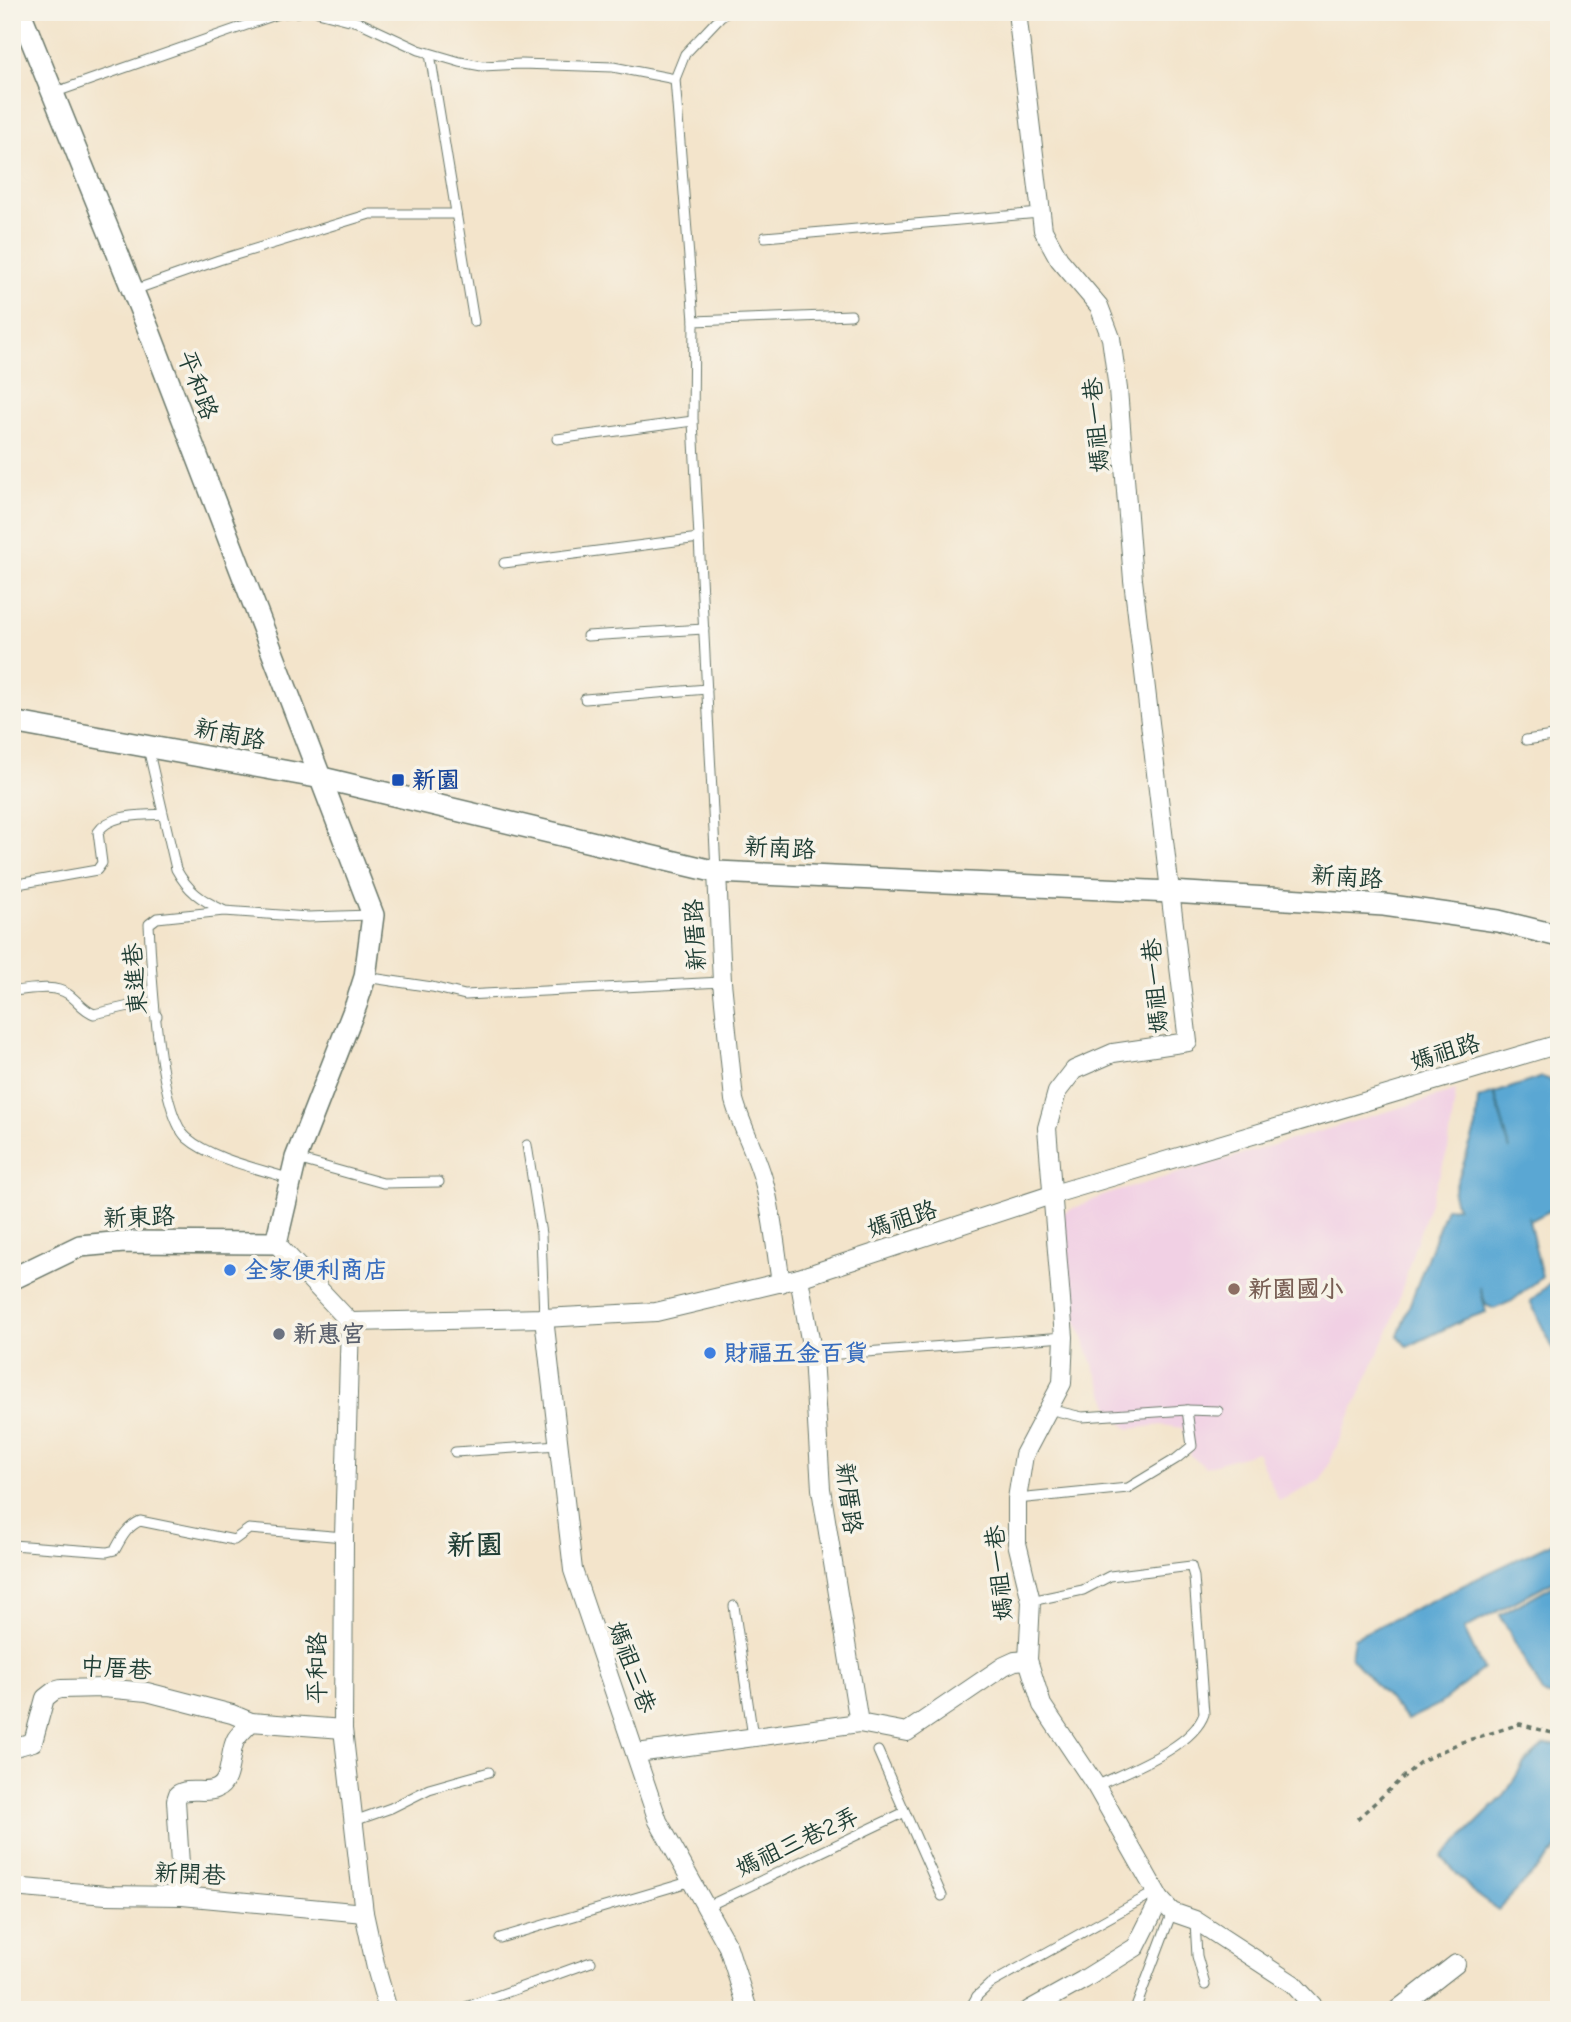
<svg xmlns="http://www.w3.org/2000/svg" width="1571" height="2022" viewBox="0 0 1571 2022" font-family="'Comic Neue','LXGW WenKai TC',sans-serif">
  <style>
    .built { fill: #f1d0e4 }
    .water { fill: #5aa7d3; stroke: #3c7284; stroke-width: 2 }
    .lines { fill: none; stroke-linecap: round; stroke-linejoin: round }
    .service-casing { stroke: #697769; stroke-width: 11 }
    .minor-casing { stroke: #697769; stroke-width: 20 }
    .tertiary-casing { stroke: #697769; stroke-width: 24 }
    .path { stroke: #697769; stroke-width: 3.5; stroke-dasharray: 5 5; stroke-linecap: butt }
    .service { stroke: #fff; stroke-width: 9 }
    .minor { stroke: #fff; stroke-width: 18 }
    .tertiary { stroke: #fff; stroke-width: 21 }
    .transit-dot { fill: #1a4fb4; stroke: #f7f3e8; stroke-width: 2.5 }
    .shop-dot { fill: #3f7fe0; stroke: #f7f3e8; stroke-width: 2.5 }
    .education-dot { fill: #8d6e63; stroke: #f7f3e8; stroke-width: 2.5 }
    .worship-dot { fill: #6b7280; stroke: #f7f3e8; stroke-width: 2.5 }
    .labels { text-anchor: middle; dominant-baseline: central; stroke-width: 7; stroke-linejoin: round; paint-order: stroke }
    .street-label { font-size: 24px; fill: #1f3d34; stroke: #f7f3e8 }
    .transit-label { font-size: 24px; font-weight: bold; fill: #164399; stroke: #f7f3e8; text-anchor: start }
    .shop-label { font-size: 24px; font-weight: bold; fill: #366cbe; stroke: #f7f3e8; text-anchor: start }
    .education-label { font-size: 24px; font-weight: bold; fill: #785e54; stroke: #f7f3e8; text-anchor: start }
    .worship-label { font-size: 24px; font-weight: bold; fill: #5b616d; stroke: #f7f3e8; text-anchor: start }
    .quarter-label { font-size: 28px; font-weight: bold; fill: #1f3d34; stroke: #f7f3e8 }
  </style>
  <rect width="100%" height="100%" fill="#f7f3e8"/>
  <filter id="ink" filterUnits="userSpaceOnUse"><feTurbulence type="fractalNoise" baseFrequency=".0143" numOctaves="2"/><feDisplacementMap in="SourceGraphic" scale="14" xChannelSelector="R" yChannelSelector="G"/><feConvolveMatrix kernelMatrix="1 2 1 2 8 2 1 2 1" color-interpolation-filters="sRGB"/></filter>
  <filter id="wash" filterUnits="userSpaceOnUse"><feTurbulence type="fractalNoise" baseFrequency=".00686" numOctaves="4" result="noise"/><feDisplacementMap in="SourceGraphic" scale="28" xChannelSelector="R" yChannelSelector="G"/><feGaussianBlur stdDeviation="1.57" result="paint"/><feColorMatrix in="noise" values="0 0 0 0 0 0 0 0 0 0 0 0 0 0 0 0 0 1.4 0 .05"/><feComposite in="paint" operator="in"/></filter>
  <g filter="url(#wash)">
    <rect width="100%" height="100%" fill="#f3e4cb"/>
    <!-- built -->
    <polygon class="built" points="1456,1091 1448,1150 1414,1249 1391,1325 1321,1481 1279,1501 1257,1452 1205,1467 1191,1456 1182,1428 1162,1425 1129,1429 1113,1416 1071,1307 1064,1271 1048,1219 1105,1195"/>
    <!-- water -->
    <g class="water">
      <polygon points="1542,1077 1557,1082 1559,1091 1559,1206 1530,1221 1528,1216 1542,1277 1512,1301 1494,1309 1486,1305 1480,1287 1486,1312 1463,1320 1407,1347 1398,1336 1446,1208 1457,1207 1453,1194 1476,1127 1478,1099 1494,1093 1510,1150 1495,1093"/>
      <polygon points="1559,1276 1559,1361 1530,1301"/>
      <polygon points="1559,1539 1559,1578 1464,1629 1483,1669 1440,1704 1407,1720 1351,1657 1354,1638"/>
      <polygon points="1557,1583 1559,1691 1549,1696 1542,1693 1500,1615"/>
      <polygon points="1559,1744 1559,1847 1498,1910 1472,1891 1442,1857 1505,1795 1524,1763 1544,1745"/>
    </g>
  </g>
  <g filter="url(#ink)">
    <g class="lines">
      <defs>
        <g id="service">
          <polyline points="318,12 361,23 419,50 460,62 482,66 521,64 613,67 675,79"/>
          <polyline points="430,54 474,322"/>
          <polyline points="53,93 281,13 299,12"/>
          <polyline points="765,237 1040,213"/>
          <polyline points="134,290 219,260 370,214 456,214"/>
          <polyline points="694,321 851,315"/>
          <polyline points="557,439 693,421"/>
          <polyline points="504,563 699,538"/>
          <polyline points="587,636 704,629"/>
          <polyline points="585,699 707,689"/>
          <polyline points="1526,740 1559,735"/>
          <path d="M148,748l28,121c12,22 25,31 47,41"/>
          <polyline points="716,870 693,421 694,321 675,79 685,54 721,16 728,12"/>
          <path d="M12,885l85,-15 5,-7 -4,-31c13,-19 43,-16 64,-18"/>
          <polyline points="365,977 432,987 465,995 722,982"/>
          <path d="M12,991c17,-1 41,-7 56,3 9,6 15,16 26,20l44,-10 8,2 11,10"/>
          <polyline points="527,1145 541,1234 544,1318"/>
          <polyline points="297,1159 383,1183 439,1182"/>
          <path d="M291,1179c-31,-10 -80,-20 -104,-41 -29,-26 -36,-172 -38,-214l8,-6 67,-7 84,6 63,-2"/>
          <polyline points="813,1356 1064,1337"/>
          <polyline points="1048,1409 1082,1417 1187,1410 1218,1411"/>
          <polyline points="455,1452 558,1445"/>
          <polyline points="1017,1499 1128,1488 1176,1459 1192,1446 1187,1410"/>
          <path d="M12,1545l95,7 8,-2c7,-13 12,-23 25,-29l94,19 15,-11 95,8"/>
          <path d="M1031,1601l52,-11 27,-14 81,-10 3,11 10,137c-11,33 -77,57 -108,72"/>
          <polyline points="734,1606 753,1737"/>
          <polyline points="878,1751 942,1896"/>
          <polyline points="354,1821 391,1808 429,1789 489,1772"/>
          <polyline points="706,1907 905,1812"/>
          <polyline points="1195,1922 1197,1956 1205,1985"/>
          <polyline points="500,1938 692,1881"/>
          <polyline points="458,2010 591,1962"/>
          <polyline points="969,2010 977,1996 990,1984 1155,1892"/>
          <polyline points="1135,2010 1172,1912"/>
        </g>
        <g id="minor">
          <polyline points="1017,12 1043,230 1059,259 1099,306 1111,338 1118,389 1133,580 1188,1042 1113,1053 1074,1070 1057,1092 1047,1128 1064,1337 1062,1383 1024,1455 1017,1499 1017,1543 1031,1601 1028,1660 1042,1705 1096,1786 1160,1899 1172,1912 1195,1920 1293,1984 1317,2010"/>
          <path d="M717,872l5,110 12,118c8,29 24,56 31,86 8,32 11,65 16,97"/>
          <polyline points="276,1243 350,1322 544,1318 656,1312 799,1278 1054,1194 1559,1044"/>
          <polyline points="799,1278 813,1356 821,1489 859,1723"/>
          <polyline points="544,1318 573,1570 658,1821 728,1947 748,2010"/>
          <polyline points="350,1322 344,1537 343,1729 364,1913 376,1968 388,2010"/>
          <polyline points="12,1748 33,1742 45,1698 54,1691 61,1689 103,1688 147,1692 232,1714 251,1722"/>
          <polyline points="637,1753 859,1723 907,1732 1004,1666 1015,1661 1028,1660"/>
          <polyline points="12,1887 106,1895 182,1896 364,1913"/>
          <path d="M182,1896l-6,-96 2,-6c11,-7 26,0 38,-5 17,-7 12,-36 20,-50 4,-6 10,-11 15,-17l92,7"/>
          <polyline points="1029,2010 1083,1980 1136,1947 1160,1899"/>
          <polyline points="1397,2010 1456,1964"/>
        </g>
        <g id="tertiary">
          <polyline points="12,722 322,778 717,872 1171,892 1384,905 1498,921 1559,936"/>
          <polyline points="12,1279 80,1246 124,1242 276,1243 296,1158 356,1005 365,977 373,915 148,328 20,12"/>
        </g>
      </defs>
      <!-- service casing -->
      <use href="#service" class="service-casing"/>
      <!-- minor casing -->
      <use href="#minor" class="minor-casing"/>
      <!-- tertiary casing -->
      <use href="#tertiary" class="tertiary-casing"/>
      <!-- path -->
      <polyline class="path" points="1357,1819 1420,1762 1459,1743 1520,1724 1559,1735"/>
      <!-- service -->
      <use href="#service" class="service"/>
      <!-- minor -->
      <use href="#minor" class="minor"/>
      <!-- tertiary -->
      <use href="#tertiary" class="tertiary"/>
    </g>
  </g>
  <!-- markers -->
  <rect class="transit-dot" x="391" y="773" width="14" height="14" rx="3.5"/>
  <g class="shop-dot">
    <circle cx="230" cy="1270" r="7"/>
    <circle cx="710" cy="1353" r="7"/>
  </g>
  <circle class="education-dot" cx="1234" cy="1289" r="7"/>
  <circle class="worship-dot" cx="279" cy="1334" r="7"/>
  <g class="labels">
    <!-- street labels -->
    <g class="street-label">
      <text transform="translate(198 385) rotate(69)">平和路</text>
      <text transform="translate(1096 425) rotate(-95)">媽祖一巷</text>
      <text transform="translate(230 734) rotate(11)">新南路</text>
      <text transform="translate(780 848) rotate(3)">新南路</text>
      <text transform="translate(1347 877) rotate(4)">新南路</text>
      <text transform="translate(695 935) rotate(-93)">新厝路</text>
      <text transform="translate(135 979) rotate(-95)">東進巷</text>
      <text transform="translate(1155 986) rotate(-95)">媽祖一巷</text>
      <text transform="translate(1445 1052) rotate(-17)">媽祖路</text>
      <text transform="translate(139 1217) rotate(-2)">新東路</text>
      <text transform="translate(902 1219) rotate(-18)">媽祖路</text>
      <text transform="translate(849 1498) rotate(83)">新厝路</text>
      <text transform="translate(999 1573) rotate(-96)">媽祖一巷</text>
      <text transform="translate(632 1667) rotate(70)">媽祖三巷</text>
      <text transform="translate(116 1668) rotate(4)">中厝巷</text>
      <text transform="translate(317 1668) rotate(-90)">平和路</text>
      <text transform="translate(797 1842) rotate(-25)">媽祖三巷2弄</text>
      <text transform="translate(190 1874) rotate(3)">新開巷</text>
    </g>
    <!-- transit labels -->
    <g class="transit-label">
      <text x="412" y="780">新園</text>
    </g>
    <!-- shop labels -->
    <g class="shop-label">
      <text x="244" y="1270">全家便利商店</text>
      <text x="724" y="1353">財福五金百貨</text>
    </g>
    <!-- education labels -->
    <g class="education-label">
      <text x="1248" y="1289">新園國小</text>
    </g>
    <!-- worship labels -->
    <g class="worship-label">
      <text x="293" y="1334">新惠宮</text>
    </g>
    <!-- quarter labels -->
    <g class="quarter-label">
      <text x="475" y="1545">新園</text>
    </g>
  </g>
  <!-- margin -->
  <rect width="1571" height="2022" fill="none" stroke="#f7f3e8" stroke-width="42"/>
</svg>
